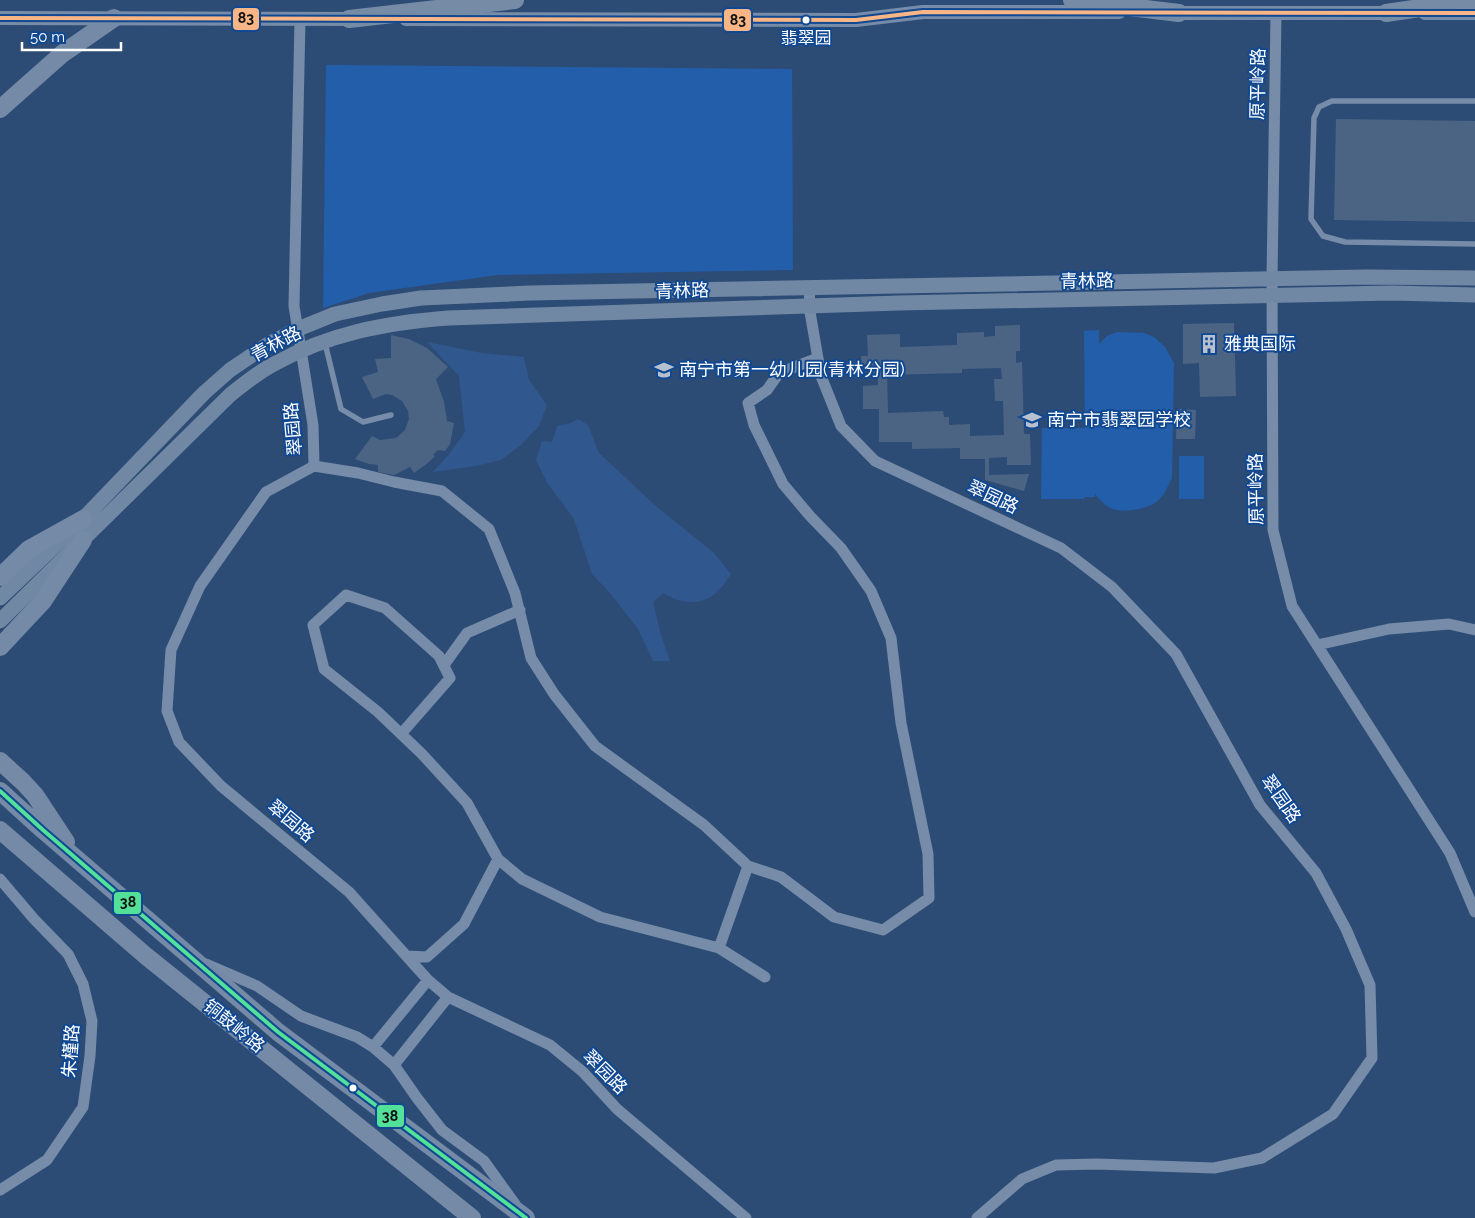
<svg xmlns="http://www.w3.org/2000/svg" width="1475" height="1218" font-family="Raleway,'Noto Sans SC',sans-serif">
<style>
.green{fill:#235eaa}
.water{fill:#30578e}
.building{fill:#4b6484;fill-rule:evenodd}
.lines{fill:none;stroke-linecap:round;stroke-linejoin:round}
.service{stroke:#768ca8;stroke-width:5.5}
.minor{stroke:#768ca8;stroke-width:11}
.tertiary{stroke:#768ca8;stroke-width:14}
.secondary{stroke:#7188a4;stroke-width:15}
.primary{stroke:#748aa6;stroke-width:18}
.trunk{stroke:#768ca6;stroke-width:18}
.bus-1-casing{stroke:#104892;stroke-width:8}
.bus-2-casing{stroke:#104892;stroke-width:8}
.bus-1{stroke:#f8b686;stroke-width:4}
.bus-2{stroke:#53e098;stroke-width:4}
.bus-dot{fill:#fff;stroke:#104892;stroke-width:2}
.labels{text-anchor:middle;stroke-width:4;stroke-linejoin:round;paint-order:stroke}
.bus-label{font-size:17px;fill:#fff;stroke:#104892}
.street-label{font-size:18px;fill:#fff;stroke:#104892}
.poi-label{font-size:18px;fill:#fff;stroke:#104892;text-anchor:start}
.line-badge{stroke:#104892;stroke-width:2}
.pale-badge-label{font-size:14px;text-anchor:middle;font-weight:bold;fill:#111}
</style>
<rect width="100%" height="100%" fill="#2d4c75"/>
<path class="green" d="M326 65 792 69 793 270 497 275 369 293 323 308Z
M1099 330V344L1107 336 1117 332 1144 333 1154 337 1165 347 1174 363 1172 478C1168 486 1163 498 1155 503 1145 509 1124 513 1113 509 1105 506 1100 500 1095 494V497H1085L1084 499H1041L1042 428H1085L1084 331Z
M1179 456H1204V499H1179Z"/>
<path class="water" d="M427 342 482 353 524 357 529 380 547 405 539 426 521 445 501 460 476 466 433 472 450 453 465 432 459 376Z
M578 419 588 425 599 453 657 507 714 553 731 574C719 593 706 606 682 601 676 600 669 596 663 593L653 602 661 635 670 661H653L638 629 610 593 592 574 574 519 548 484 536 460 542 441 552 442 557 426 571 423Z"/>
<path class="building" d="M1336 119 1475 121V222L1334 220Z
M1234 323 1236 396 1200 397 1199 363 1183 364V324Z
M1020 325V351H1016V363L1022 362 1024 434H1030L1031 465H1007V457L989 458V475L1029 474 1024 491 985 480V459H960V448L912 449V442H879V409H863V386L878 385V373H871L870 370H862L861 356H868L867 335 900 334V347L957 345V333L984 332V337L995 336V326ZM1001 368 1002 379H994L995 401H1003L1004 435 970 436V424L949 425V417H944L943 411 888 413 887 375 962 373V369Z
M391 335 409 339 427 348 448 367 436 379 444 402 447 421 454 423 450 444 445 451 438 450 433 455 435 456 429 462 414 473 410 467 394 475 378 472V465L369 464 355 459 372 436 380 440 396 438 405 430 409 419 408 411 402 401 392 395 386 394 373 399 362 377 378 372 375 359 391 358Z
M1177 409 1196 410 1195 439H1176Z"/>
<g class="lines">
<path class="service" d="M1475 101H1332L1319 107 1314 118 1311 219 1323 236 1345 242 1475 244
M325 343 341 409 363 422 391 415"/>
<path class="minor" d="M1276 13 1272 279 1273 530 1292 606 1450 853 1475 912
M300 19 294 306 313 425 314 466 266 492 200 586 171 650 167 711 179 742 221 786 349 892 428 980 448 997 550 1045 583 1072 617 1109 746 1218
M810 288 809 306 821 376 841 426 875 461 1061 548 1112 587 1176 654 1260 805 1316 873 1346 929 1370 985 1372 1058 1333 1114 1262 1158 1214 1168 1097 1164 1056 1165 1022 1179 977 1218
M314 466 358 473 394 482 442 491 489 529 515 593 531 658 554 694 595 746 704 825 748 866 781 877 834 917 883 930 929 898 928 854 901 723 891 638 871 591 841 548 810 516 783 484 754 425 748 403 767 390 779 373 818 358
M1317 645 1389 629 1449 624 1475 630
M444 665 467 633 520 610
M401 734 450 678 439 656 385 608 346 595 313 625 324 669 378 712 422 754 467 803 498 859 522 879 600 917 719 948 748 866
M0 879 34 919 68 954 83 984 92 1021 90 1056 83 1107 47 1160 0 1190
M719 948 765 977
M407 956 427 957 464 924 498 859
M206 964 257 986 301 1016 357 1037 373 1047 394 1065 417 1098 442 1130 484 1161 515 1204
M373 1047 428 980
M394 1065 448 997"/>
<path class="tertiary" d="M1170 13H1396
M1425 13H1475
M0 18 359 19
M406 19 856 20 923 12H1119"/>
<path class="secondary" d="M0 598 83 519 204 393 230 370 267 345 298 329 335 314 382 304 421 298 530 293 1366 277 1475 278
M0 621 230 395C244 384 258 372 274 364 330 333 385 323 448 318L899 303 1392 293 1475 295"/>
<path class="primary" d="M0 109 62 54 114 18
M0 577 29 549 83 519
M0 647 43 601 83 540
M0 761 23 782 35 795 66 842
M0 791 43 830 278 1032 526 1218
M0 830 146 956 472 1218"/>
<path class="trunk" d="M1072 0 1179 13
M1386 13 1473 0
M349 19 515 0"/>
<g class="bus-1-casing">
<path id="bus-1" d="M0 18 856 20 923 12 1475 13"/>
</g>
<g class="bus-2-casing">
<path id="bus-2" d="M0 791 43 830 278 1032 526 1218"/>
</g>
<use href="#bus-1" class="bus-1"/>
<use href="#bus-2" class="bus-2"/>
</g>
<defs>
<g id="building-bare" transform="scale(1.5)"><path d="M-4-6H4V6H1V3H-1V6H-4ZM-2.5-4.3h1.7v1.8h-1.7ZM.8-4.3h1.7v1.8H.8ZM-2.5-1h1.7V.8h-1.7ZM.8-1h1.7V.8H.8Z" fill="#b6c0cf" stroke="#104892" stroke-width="2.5" paint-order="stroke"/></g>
<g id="school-bare" transform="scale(1.5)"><path d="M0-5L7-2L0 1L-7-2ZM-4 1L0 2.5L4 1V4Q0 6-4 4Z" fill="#b6c0cf" stroke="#104892" stroke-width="2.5" paint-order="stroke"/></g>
</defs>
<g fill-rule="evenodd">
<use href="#building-bare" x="1209" y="344"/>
<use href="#school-bare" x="664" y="370"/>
<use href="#school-bare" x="1032" y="420"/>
</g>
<g class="bus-dot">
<circle cx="806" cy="20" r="4.5"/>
<circle cx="353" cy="1088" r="4.5"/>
</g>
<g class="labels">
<g class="bus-label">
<text x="806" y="44">翡翠园</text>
</g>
<g class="street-label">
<text transform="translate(1258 84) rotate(-89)" y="6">原平岭路</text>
<text transform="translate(1087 281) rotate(-1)" y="6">青林路</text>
<text transform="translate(682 291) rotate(-2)" y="6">青林路</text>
<text transform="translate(276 344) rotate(-28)" y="6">青林路</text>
<text transform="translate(293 429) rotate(-95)" y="6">翠园路</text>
<text transform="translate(1256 489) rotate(-91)" y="6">原平岭路</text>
<text transform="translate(993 497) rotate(25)" y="6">翠园路</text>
<text transform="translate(1281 799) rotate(55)" y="6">翠园路</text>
<text transform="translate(291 821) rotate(40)" y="6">翠园路</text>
<text transform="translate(234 1026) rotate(39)" y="6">铜鼓岭路</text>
<text transform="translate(71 1051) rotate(-86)" y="6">朱槿路</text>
<text transform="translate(605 1072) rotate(45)" y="6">翠园路</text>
</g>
<g class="poi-label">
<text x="1224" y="350">雅典国际</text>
<text x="679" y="376">南宁市第一幼儿园(青林分园)</text>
<text x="1047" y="426">南宁市翡翠园学校</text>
</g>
</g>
<g class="line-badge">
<rect x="232" y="7" width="28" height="24" rx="5" fill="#f8b686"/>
<rect x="723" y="8" width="29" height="24" rx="5" fill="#f8b686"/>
<rect x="113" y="891" width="29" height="24" rx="5" fill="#53e098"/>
<rect x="376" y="1104" width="29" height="24" rx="5" fill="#53e098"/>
</g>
<g class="pale-badge-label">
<text x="246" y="23">83</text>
<text x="738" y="25">83</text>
<text x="128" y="907">38</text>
<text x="390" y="1121">38</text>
</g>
<path d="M22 42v8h99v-8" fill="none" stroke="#ffffff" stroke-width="2.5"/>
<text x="30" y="42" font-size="15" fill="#ffffff" stroke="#104892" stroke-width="4" paint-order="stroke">50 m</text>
</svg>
